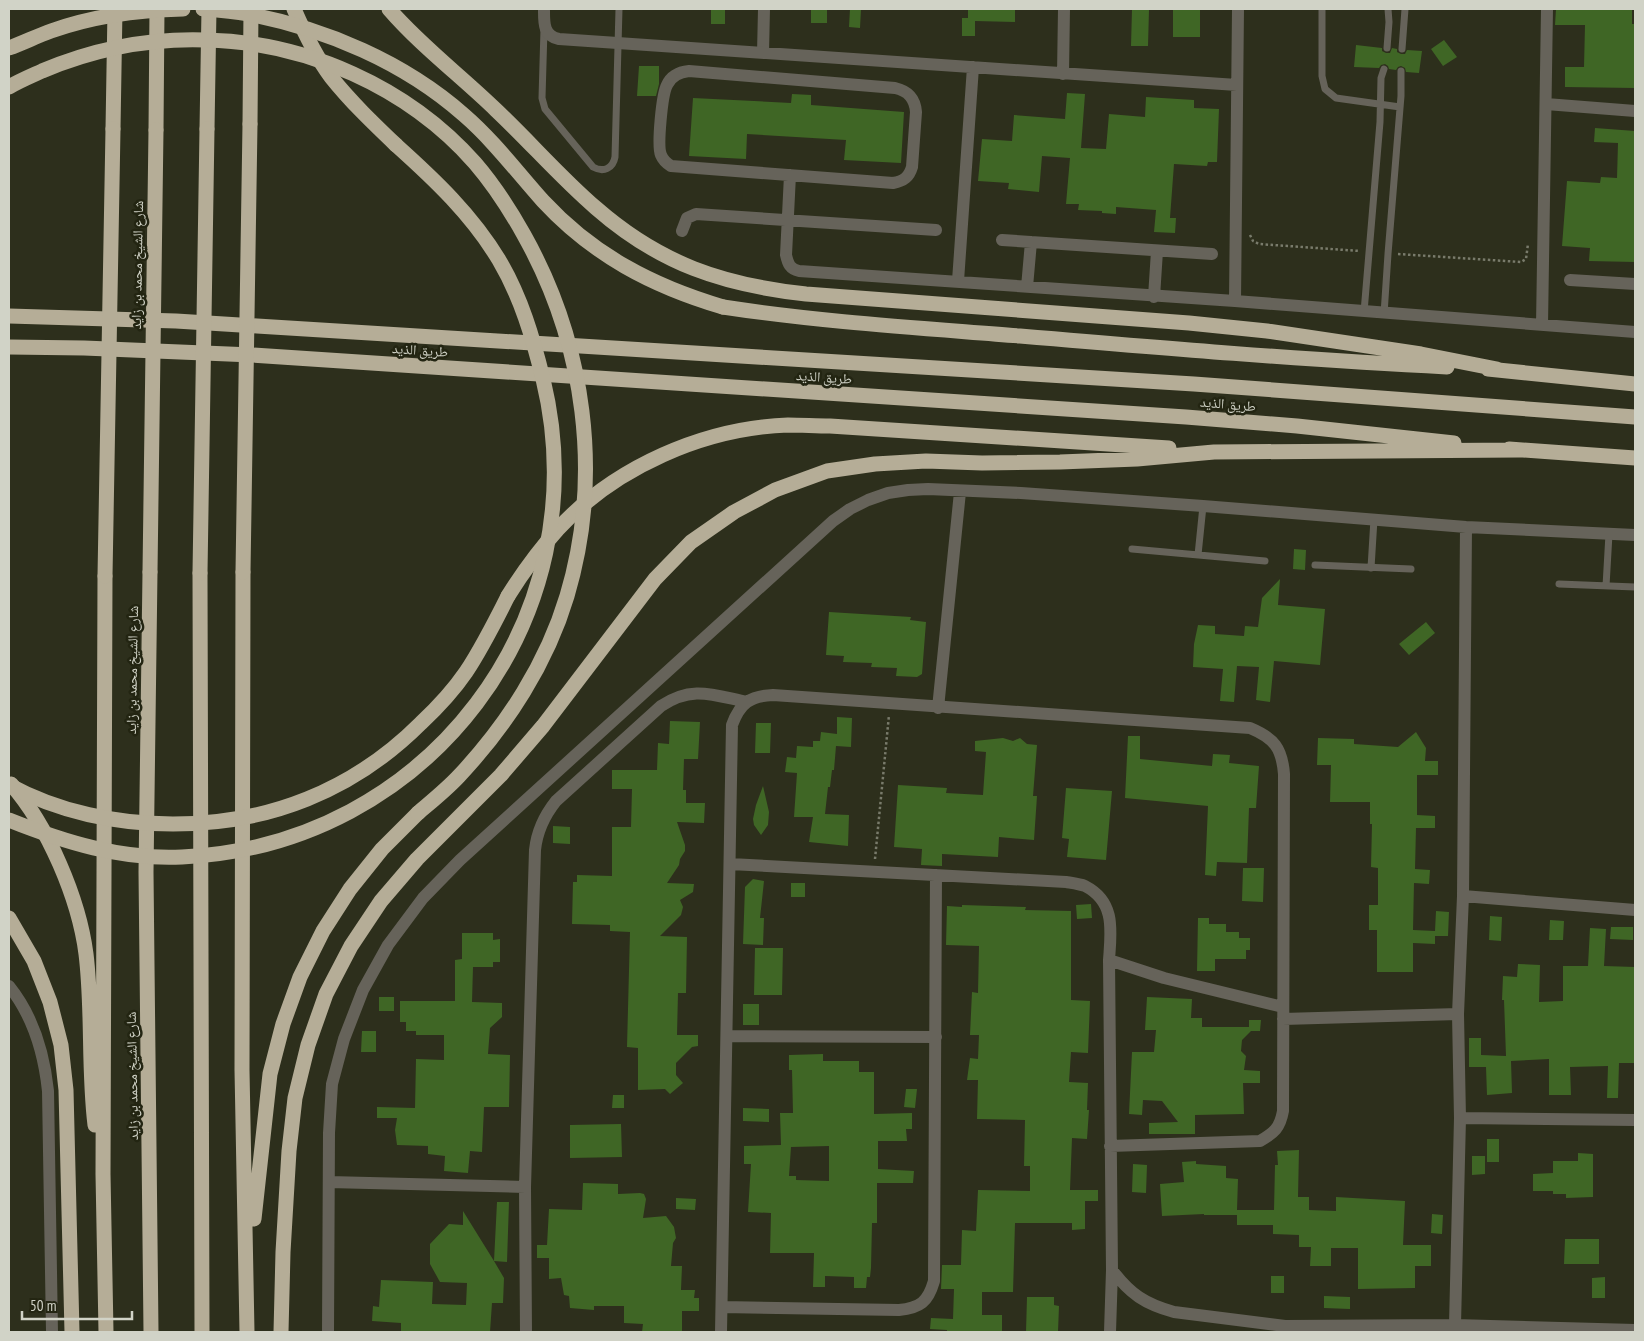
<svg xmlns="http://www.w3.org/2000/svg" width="1644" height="1341" font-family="'PT Sans Narrow','Noto Naskh Arabic',sans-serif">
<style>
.building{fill:#3f6625;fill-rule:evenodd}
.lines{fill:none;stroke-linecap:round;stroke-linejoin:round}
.path{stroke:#797b6b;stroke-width:2.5;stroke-dasharray:2.5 2.5;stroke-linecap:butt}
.service{stroke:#66635a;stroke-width:7}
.minor{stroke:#66635a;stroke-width:12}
.tertiary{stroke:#66635a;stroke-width:12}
.motorway{stroke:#b5ad97;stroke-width:15}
.motorway-bridge{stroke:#b5ad97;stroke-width:15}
.labels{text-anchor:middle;stroke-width:5;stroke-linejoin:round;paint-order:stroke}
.street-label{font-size:14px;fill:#d1d3c7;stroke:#232512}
</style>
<rect width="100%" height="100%" fill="#2d2f1c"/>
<path class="building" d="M811 9H827V23H811Z
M850 9H861L860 28 849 27Z
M968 9H1015V22L975 21V36H962V18H968Z
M1132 9 1149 10 1148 46H1131Z
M1173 9H1200V37H1173Z
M1556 9H1632V24H1635V88L1565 87V67H1584L1585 25H1555Z
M711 10H725V24H711Z
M1444 40 1457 57 1443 66 1431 49Z
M1356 45 1382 48V51L1386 53H1390L1392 48 1397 49V52L1401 54H1405L1407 50 1422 51 1419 73 1406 72 1405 68 1401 66 1398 67 1396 70 1389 69 1388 66 1385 64 1381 65 1379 68 1354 67Z
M639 66H659V84L656 96H637Z
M1067 93 1085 94 1081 148 1106 149 1109 114 1145 117 1146 97 1194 100V108L1219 109 1217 162H1208L1207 166 1174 164 1170 218H1176L1175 233 1154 232 1156 210 1116 207V214L1102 213V211L1078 210 1079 204H1066L1070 158 1042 156 1039 192 1008 189 1009 183 978 181 982 139 1012 141 1014 115 1065 119Z
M792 94 811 95V105L904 112 901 163 844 160 846 140 747 134 746 159 689 156 693 98 791 103Z
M1595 128 1635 131V262L1589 261 1590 248 1562 246 1567 181 1600 183 1601 177 1617 178 1618 143 1594 142Z
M1294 549 1306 550 1305 570 1293 569Z
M1280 579 1278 605 1325 609 1320 665 1274 661 1270 702 1256 700 1259 667 1237 666 1234 702 1220 701 1223 669 1193 667 1194 644 1198 625 1215 626V634L1244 636 1245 626 1258 627 1262 598Z
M829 612 911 617 910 620 926 622 922 674 917 677 896 676 897 668 871 667 872 663 843 662 844 656 826 655Z
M1426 622 1435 633 1409 655 1399 644Z
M837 717 852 718 851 747 836 746 834 770H832L830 787H828L825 814 849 815 848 846 809 842 813 817H794L797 773 785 772 787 757 796 758 797 746 813 747V741H820L821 732 837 734Z
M670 721 700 722 698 759H684L683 790H686V803H705L704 823 677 822 685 845V851L680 859 679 865 667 883 694 884 693 892 680 900 683 907 681 915 660 936 687 937 686 993H678L677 1035H698V1046L692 1047 676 1063V1075L683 1083 670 1094 665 1089 638 1090V1048L627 1047 630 932 610 931V925L572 924 573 882H577V875L612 876V827H631L632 789H612V770H657L658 743 669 744Z
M756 723H771L770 753H755Z
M1416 732 1426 748 1425 761H1438V775H1417V815L1435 816V828H1416L1415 869 1430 870 1429 884 1414 883 1413 930 1435 931 1436 911 1449 912 1448 936H1435V934V944L1413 943V972H1377V930H1369V905H1378V868L1371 867 1372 824H1370V802H1330L1331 765H1317L1318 738 1354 739V744L1398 747Z
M1128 736H1140V759L1212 766 1213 754 1230 755 1229 763 1259 766 1256 808H1249L1247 863 1217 862 1216 876 1205 875 1208 806 1125 798Z
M1003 738 1013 741 1020 738 1027 744 1037 745 1033 796H1037L1034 840 999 837 998 857 942 854V866L921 865 922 849 894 847 898 785 947 788 946 793 983 795 986 752 975 751V741Z
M763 786 769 812 768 825 761 835 754 825 753 819 756 805Z
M1066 788 1112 791 1106 860 1067 857 1069 839 1062 838Z
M553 826 570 827V844L553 843Z
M1243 868H1264L1263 902 1242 901Z
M753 879 764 881 760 918H764L763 945 743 944 745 887Z
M791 883H805V897H791Z
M1091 904 1092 918 1077 919 1076 905Z
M962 905 1026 907 1025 910 1071 911V1000L1090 1001 1088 1053 1071 1052 1069 1082 1088 1083 1087 1110H1089L1087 1139 1072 1138 1070 1190H1098V1201H1085V1229L1072 1230V1223H1015L1013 1292H982V1315H1002V1332H947V1330L930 1329 931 1318 953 1319 954 1289H941L942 1265H961L962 1230 976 1231 978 1190 1030 1191V1166H1024L1025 1120 977 1119 978 1080H967L970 1058 978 1059 979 1035H970L972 992 978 993 979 946 946 945 947 906 962 907Z
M1490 916 1502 917 1501 941 1489 940Z
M1198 918H1209V924H1226V932H1239V938H1250V950H1246V959H1215V971H1197Z
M1550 920 1564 921 1563 940H1549Z
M1611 927H1633V940L1610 939Z
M1590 928 1606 929 1604 966 1635 967V1063H1619L1618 1098H1607L1608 1066 1570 1067 1571 1095H1549V1059L1511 1061 1512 1093 1487 1095 1486 1067H1469V1038H1481V1055L1506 1056 1504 1000H1502L1503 976 1517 977 1518 964 1540 965 1539 1002 1563 1001V966H1588Z
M462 933H493V940L500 939V962H493V967H473L472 1002 502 1003V1017L490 1028 488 1054 510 1055 509 1107H484L482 1152 470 1151 468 1173 444 1171 445 1156 428 1154V1146L397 1145 395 1130 397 1118H377V1107L415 1108 416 1059 444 1060V1035H416V1031H406V1022H400V1001H455V960L462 959Z
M755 948H783L782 995H754Z
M379 997H394V1011H379Z
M1147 997 1192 999 1191 1018H1202V1027H1249V1020H1261L1260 1031H1251L1242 1040 1241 1051 1246 1056 1244 1070 1260 1071V1083H1243L1244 1114 1195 1115V1134H1149V1123L1178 1122 1162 1101 1143 1100 1142 1115 1129 1114 1132 1052H1154L1156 1030H1145Z
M743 1004H759V1025H743Z
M362 1031H376V1052H361Z
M823 1054V1061H859V1072H874V1114L912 1113V1129H906L907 1141H878V1169L914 1171 913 1183H877V1223H872L871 1268 870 1277H867L866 1288H854V1277L825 1276V1287H813L814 1253H770L771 1213 748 1212 751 1164H744V1146L781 1145 780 1113H793L792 1070H789V1055ZM829 1146V1181L796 1180V1176H789L791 1147Z
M906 1089H917L915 1108 904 1107Z
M613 1095H624V1108H612Z
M743 1108 769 1109V1122L743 1121Z
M621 1124 622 1157 570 1158V1125Z
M1487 1139H1499V1162H1487Z
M1299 1150 1298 1197H1309V1210L1336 1211V1197L1405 1201 1403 1245H1431V1266H1415V1288L1358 1289V1248H1331V1266H1310L1311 1247H1299V1235L1273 1234V1225H1237V1215H1204V1214L1162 1216 1160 1184 1184 1182 1182 1162 1196 1161V1164L1226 1166V1178L1238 1179 1237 1210H1274L1275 1165H1278L1277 1151Z
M1578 1153 1593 1154V1197L1566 1198V1194H1553V1191H1533V1174L1553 1173V1161H1578Z
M1472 1156H1485V1174L1472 1175Z
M1133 1164 1147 1165 1146 1193 1132 1192Z
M583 1183 618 1184V1194L640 1193 644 1194 646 1199 643 1218 666 1216 674 1227 676 1238 673 1243 671 1266H682L681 1290H695L694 1298H699V1311H682V1332H642L643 1324 624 1323V1306H594V1310L570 1308 569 1296 564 1295 561 1278 549 1279V1258H537V1245H547L549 1209 582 1210Z
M676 1198 696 1199 695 1210 676 1209Z
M497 1202H509L507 1262 494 1261 504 1278 503 1303H492L490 1332H401V1323L372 1321 373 1306 379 1307 381 1280 433 1282 432 1304 466 1305 467 1283 440 1282 430 1264V1244L449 1224 463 1225V1211L494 1261Z
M1432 1214 1443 1215 1442 1234 1431 1233Z
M1565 1239H1599V1264H1564Z
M1271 1276H1284V1293H1271Z
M1605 1277V1298H1592V1278Z
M1324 1296 1350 1297V1309L1324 1308Z
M1027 1297H1054V1305L1059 1306 1058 1332H1026Z"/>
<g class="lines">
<path class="path" d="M1250 235 1253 241 1259 244 1360 251
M1398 254 1521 262 1526 259 1528 244
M875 859 889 715"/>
<path class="service" d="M1322 9V76L1325 89 1336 98 1400 107
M544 29 542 98 545 109 593 167C604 173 613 168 615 157L619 9
M1387 48 1389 22 1388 9
M1402 49 1405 9
M1364 312 1380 122 1381 78 1384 69
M1384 314 1388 254 1401 96V71
M1132 549 1265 561
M1198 555 1203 506
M1315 565 1411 569
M1371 568 1374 519
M1559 584 1635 587
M1606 586 1609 534"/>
<path class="minor" d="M544 9C544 22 543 36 559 39L1237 85
M763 53 764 9
M689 71 895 88C908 91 915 98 916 112L912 167C909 177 904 181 893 183L671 166C666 163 663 160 661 155 657 146 662 94 667 85 671 76 679 72 689 71Z
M1063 74 1064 9
M1546 104 1635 111
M790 175 786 255C788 264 790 269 799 271L1235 301 1635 332
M682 231 687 218 696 214 936 230
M1002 240 1212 254
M1570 280 1635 284
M958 281 973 67
M1027 287 1031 242
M1154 297 1157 251
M1235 301 1238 9
M1542 325 1547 9
M938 708 960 492
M730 864 1066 882C1072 883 1080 884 1085 886 1116 902 1111 931 1109 960L1112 1270 1110 1332
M1463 896 1635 910
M1109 960 1164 978 1283 1007
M1283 1019 1458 1014
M727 1036 936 1037
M1460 1118 1635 1120
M329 1182 525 1187
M1112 1270C1130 1294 1145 1304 1174 1312L1285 1326 1455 1325 1635 1330
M722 1307 899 1310C920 1308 928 1302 934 1281L936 875
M1455 1325 1460 1118 1458 1014 1463 896 1466 527
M328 1332 329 1133 332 1084 344 1039 363 990 388 945 423 898 460 860 833 521 850 509 868 500 888 493 908 490 928 489 1021 493 1203 506 1466 527 1635 535
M526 1332 525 1187 535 850C537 831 544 816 556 801L661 706C692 685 713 695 747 702
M721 1332 732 725C740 703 750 696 773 695L1250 728C1274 738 1282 748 1284 774L1283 1111C1280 1128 1274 1133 1260 1141L1110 1146"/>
<path class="tertiary" d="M9 986C34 1017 44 1053 48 1091L52 1332"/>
<path class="motorway" d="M294 9C304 32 316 57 331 77 351 102 373 123 396 145
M389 9C421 46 461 76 496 110 530 142 561 178 596 208 660 264 723 285 806 294L1189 323 1267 331 1421 354 1497 369
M250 124 251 9
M113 129 115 9
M207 129 209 9
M156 130 157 9
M723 307C821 322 921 328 1020 336 1162 348 1305 360 1447 367
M9 316 176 321 257 326 1194 384 1635 417
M9 347 84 348 252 355 1186 417 1297 426 1454 443
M1488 369 1635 384
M1509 449 1635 458
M150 572 146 872 151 1332
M243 572 242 1070 247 1332
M200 573 202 1332
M105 576 103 1174 106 1332
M508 596C523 572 539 550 558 529 615 467 704 428 788 425 802 425 816 426 830 426L1169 448
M11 784C48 826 79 899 86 954 93 1011 88 1068 95 1125
M9 918 34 961 50 1002 61 1045 66 1090 72 1332
M254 1219 270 1074 283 1024 300 977 323 931 350 889 382 849 418 813
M281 1332 283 1252 289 1151 295 1098 308 1045 326 994 351 946 381 901 417 859 501 775 543 726 655 579 691 542 734 512 775 490 827 471 875 464 926 461 982 463 1060 462 1137 459 1214 452 1519 450"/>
<path class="motorway-bridge" d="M203 9C218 10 233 11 248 14 326 29 404 62 464 115 494 141 517 172 543 201 593 255 652 286 723 307
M9 48C23 43 37 36 51 31 93 16 138 10 183 9
M9 87C19 81 31 76 42 71 94 49 149 38 206 40 306 42 408 87 475 163 494 185 510 210 524 235 585 344 603 475 567 596 547 663 507 725 459 776 447 789 432 801 418 813
M150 572 156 130
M243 572 250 124
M200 573 207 129
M105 576 113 129
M9 785C58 812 117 824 173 824 268 824 353 791 421 723 437 708 453 691 466 672 482 648 495 622 508 596
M9 820C64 842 122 860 182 857 428 846 601 618 543 379 533 338 521 297 499 260 472 215 435 180 396 145"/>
</g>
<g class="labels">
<g class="street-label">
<text transform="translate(137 265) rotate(-89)" y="5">شارع الشيخ محمد بن زايد</text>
<text transform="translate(420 350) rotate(4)" y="5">طريق الذيد</text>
<text transform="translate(824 377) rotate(4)" y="5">طريق الذيد</text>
<text transform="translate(1228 404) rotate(5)" y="5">طريق الذيد</text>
<text transform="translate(132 670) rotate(-89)" y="5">شارع الشيخ محمد بن زايد</text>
<text transform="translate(132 1076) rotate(-91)" y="5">شارع الشيخ محمد بن زايد</text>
</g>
</g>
<rect width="1644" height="1341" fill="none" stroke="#d1d3c7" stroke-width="20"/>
<path d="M22 1311v8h110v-8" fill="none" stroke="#d1d3c7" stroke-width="2.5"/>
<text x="30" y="1311" font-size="15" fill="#d1d3c7" stroke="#232512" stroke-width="4" paint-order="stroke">50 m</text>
</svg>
